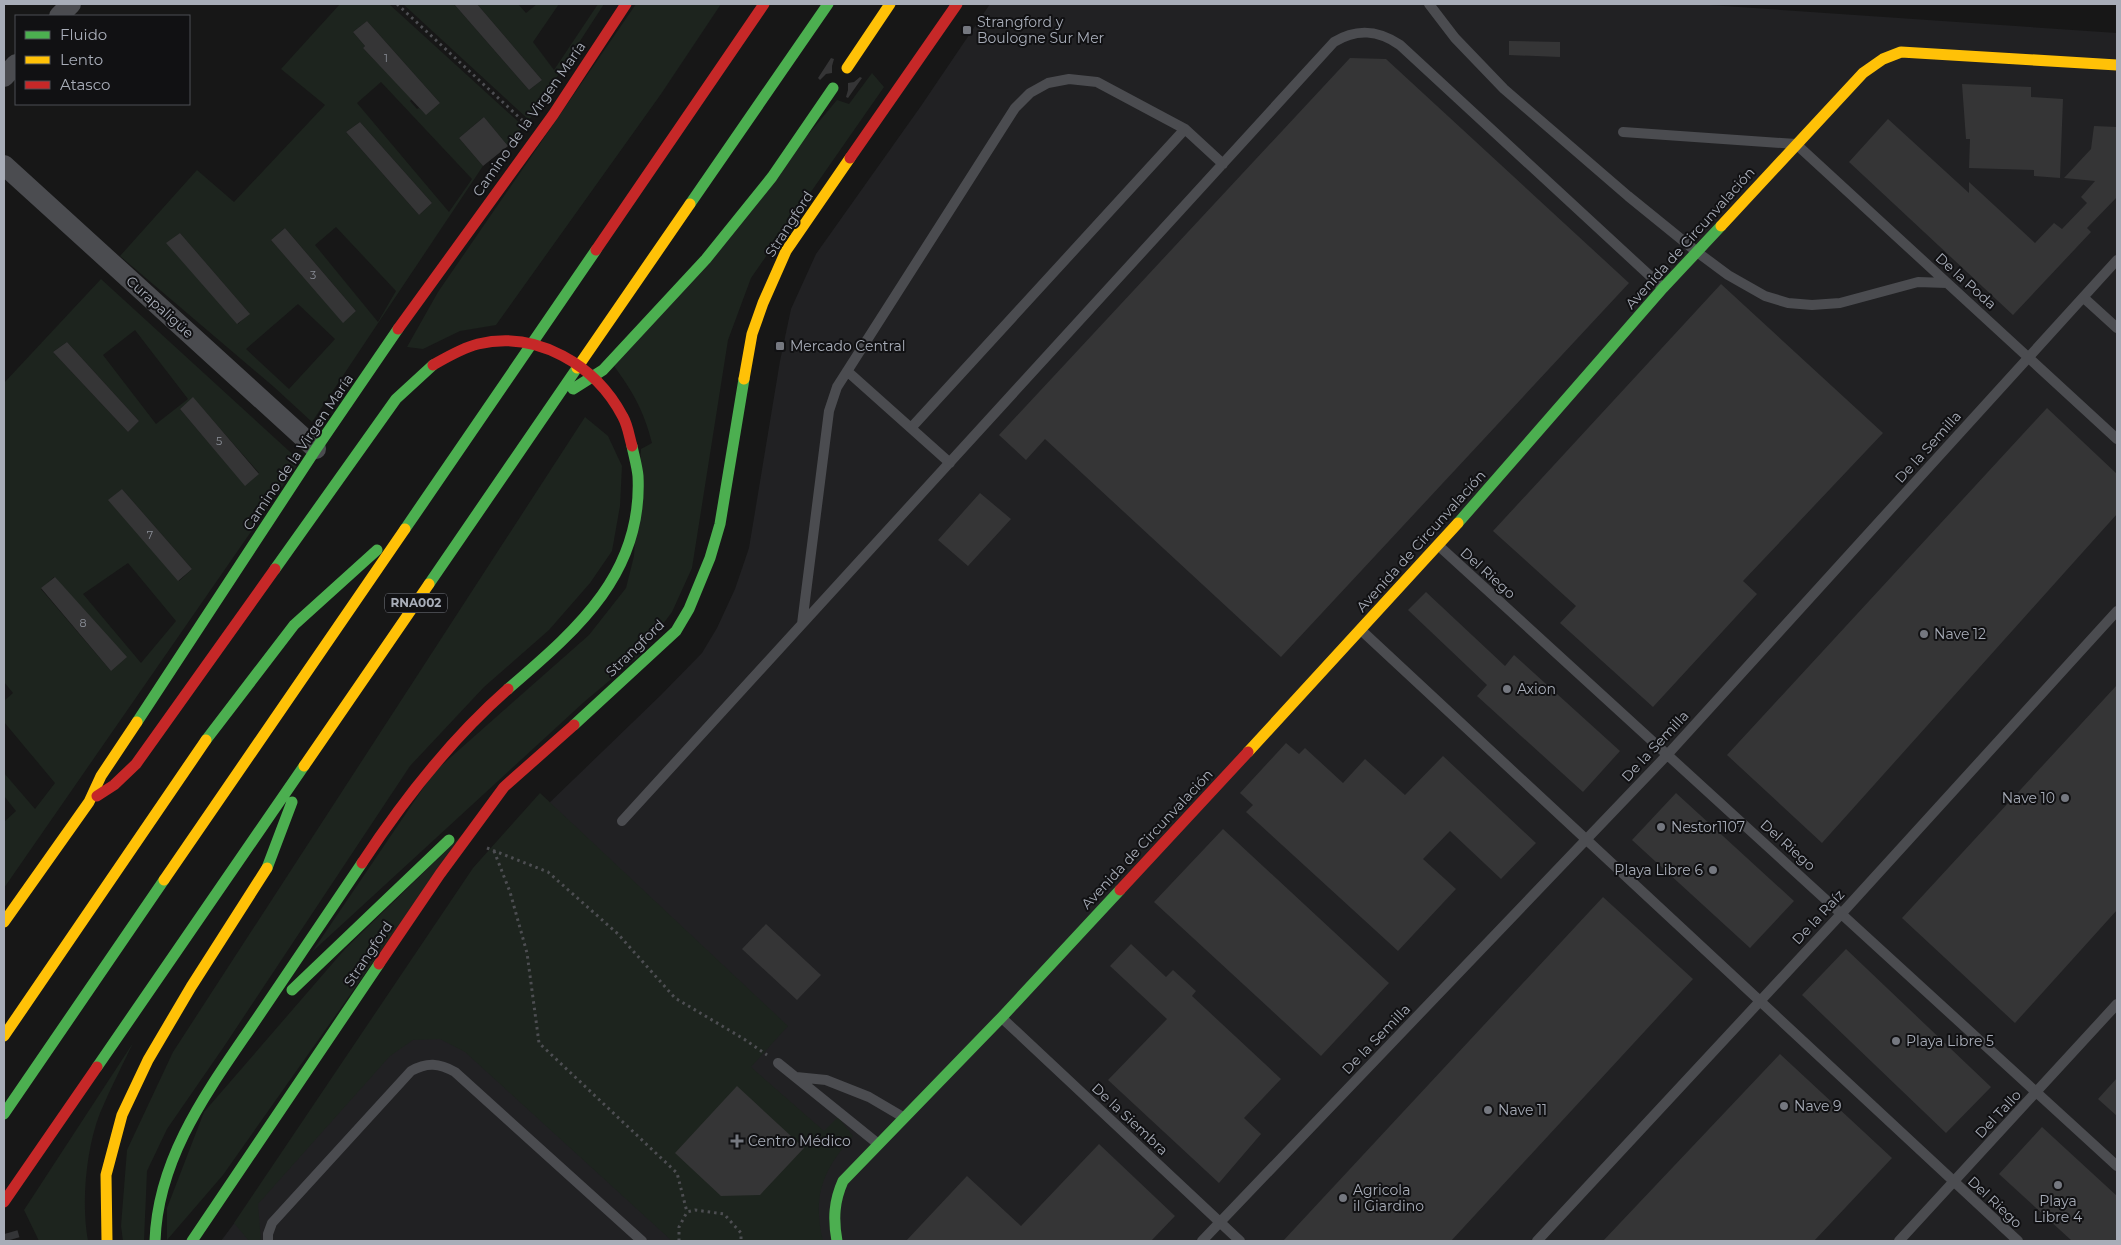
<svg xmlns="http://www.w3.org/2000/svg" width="2121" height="1245" font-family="Montserrat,sans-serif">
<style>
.built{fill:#212123}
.green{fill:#1d241e;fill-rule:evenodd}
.building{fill:#353536}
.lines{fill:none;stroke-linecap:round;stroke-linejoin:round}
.highway-tunnel{stroke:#343537;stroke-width:28;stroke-dasharray:28 14;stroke-linecap:butt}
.path{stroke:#4d4e52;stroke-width:3;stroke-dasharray:2.5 4;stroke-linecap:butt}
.lane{stroke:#4b4c50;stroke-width:10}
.street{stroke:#4b4c50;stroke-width:20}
.fast{stroke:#4caf50;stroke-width:11}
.slow{stroke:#ffc107;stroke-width:11}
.jam{stroke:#c62828;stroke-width:11}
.jam-bridge{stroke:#c62828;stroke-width:11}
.poi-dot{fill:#757880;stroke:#111113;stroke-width:2}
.labels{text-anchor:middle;stroke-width:4;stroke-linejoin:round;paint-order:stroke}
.number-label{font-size:11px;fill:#8b8f98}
.shield{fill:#111113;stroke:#7b7e86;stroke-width:1}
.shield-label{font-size:12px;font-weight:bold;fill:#a8adb8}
.poi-label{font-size:14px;fill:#a8adb8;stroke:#111113;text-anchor:start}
.street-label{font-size:14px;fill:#a8adb8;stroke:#111113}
</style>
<rect width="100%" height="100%" fill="#171717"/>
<path class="built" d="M990 4H1695L2117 33V1241H221L544 808 661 695 702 653 717 628 735 589 749 548 780 361 791 309 816 254 921 106Z"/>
<path class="green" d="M340 4H389L523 126 508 146 484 117 459 138 483 166 312 422 274 387 120 256 197 170 234 202 325 105 281 69ZM367 21 440 103 426 114 419 108 417 109 410 101 412 99 363 48 365 46 353 32ZM381 82 472 179 449 212 357 103ZM360 122 432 203 419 215 346 132ZM336 227 396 291 378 322 315 245ZM285 228 356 311 343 322 271 240ZM180 233 249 313 238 324 167 243ZM298 304 335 339 289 389 246 349Z
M403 4H454L529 90 542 80 477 4H518L526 13 537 4H559L533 42 554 70 598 4H604L529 120Z
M636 4H721L661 94 496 325 460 331 423 349 407 347 438 292Z
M872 73 884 87 751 278 728 340 692 568 672 612 640 655 584 702 312 952 434 772 589 635 626 588 634 556 641 449 652 443C644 411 633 392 614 366L837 100 849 104Z
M101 279 300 461 4 888V822L16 811 4 796V773L35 809 55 783 4 722V701L13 693 4 682V383ZM135 330 188 399 156 424 103 355ZM67 342 139 421 128 432 53 352ZM193 398 259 473 245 485 180 409ZM122 489 192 569 179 581 109 500ZM128 563 176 621 141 663 83 594ZM54 577H55L111 671 41 589Z
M585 417 608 436 622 466 620 506 612 551 590 583 549 630 484 687 410 766 225 1045 167 1129 147 1171 144 1241H123L121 1226 127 1150 173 1052Z
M540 793 788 1026 751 1067 824 1131 838 1117 853 1136C823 1170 812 1195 823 1241H672L465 1052 440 1039 413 1040 390 1056 258 1204 261 1241H249L234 1223 473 868Z
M465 832 223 1175 167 1240V1208L204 1112 345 949Z
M133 1043C122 1066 110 1089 100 1113 86 1149 81 1203 88 1241H39L24 1210Z"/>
<path class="building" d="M454 4H477L542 80 529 90Z
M367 21 440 103 426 115 363 48 365 46 353 32Z
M1509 41 1560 42V57L1509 55Z
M831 58 834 59 832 66V73L826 74 820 80 818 78Z
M1350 58 1386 59 1629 283 1281 657 1045 439 1026 460 999 435Z
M860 77 862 78 848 98 846 97 848 90V83L854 82Z
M1962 84 2031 87V97L2063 99 2060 178 2034 176V170L1969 168 1970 139H1966Z
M484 117 508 146 483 166 459 138Z
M1888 119 1969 193V182L2035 243 2054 223 2062 229 2087 203 2081 197 2095 181 2064 178 2091 149 2094 126 2117 127V197L2087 228 2091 232 2013 315 1849 162Z
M360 122 432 203 419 215 346 132Z
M285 228 356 311 343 323 271 240Z
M180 233 250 314 237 324 166 243Z
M1721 284 1883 433 1743 581 1757 594 1653 707 1560 623 1576 606 1493 531Z
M67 342 139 421 128 432 53 352Z
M193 397 259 474 245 486 180 409Z
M2047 408 2117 474V514L1822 843 1727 755Z
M122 489 192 569 178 581 108 500Z
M980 493 1011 519 968 566 938 540Z
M55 577 127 657 111 671 41 588Z
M1426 592 1505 666 1514 655 1620 751 1583 792 1477 696 1487 685 1408 610Z
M2117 685V910L2015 1023 1902 918Z
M1286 743 1299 754 1305 748 1343 783 1365 759 1405 795 1443 756 1536 843 1501 879 1450 831 1423 859 1456 889 1398 951 1246 812 1253 805 1240 793Z
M1676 793 1794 901 1750 948 1632 840Z
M1223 829 1389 983 1321 1056 1154 902Z
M1603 897 1693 979 1451 1241H1283Z
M766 924 821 975 797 1000 742 949Z
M1131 944 1166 977 1173 970 1196 991 1192 996 1281 1079 1244 1118 1261 1134 1219 1183 1108 1080 1167 1019 1110 966Z
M1846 949 1991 1087 1946 1133 1802 995Z
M1780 1054 1892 1158 1814 1241H1603Z
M2117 1078V1116L2098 1099Z
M737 1086 804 1148 760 1195 721 1196 675 1153Z
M2042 1127 2117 1196V1241H2072L1999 1174Z
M1099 1144 1175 1216 1151 1241H906L967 1176 1021 1226Z"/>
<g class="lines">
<path class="highway-tunnel" d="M4 1234 6 1241"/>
<path class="path" d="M397 4 522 120
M487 848 548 872 618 934 675 998 744 1039 767 1055
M494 851 510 892 527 953 539 1043 677 1173 687 1212
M679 1241V1227L687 1212 695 1210 724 1214 741 1233V1241"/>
<path class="lane" d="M1429 4 1455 38 1504 89 1628 196 1697 252 1728 275 1765 296 1788 303 1812 305 1840 303 1918 282 1947 283
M1623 132 1796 144 2117 439
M2084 298 2117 328
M847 371 950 463
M911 428 1185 129
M1439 546 2117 1166
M802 624 829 411 837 387 1015 108 1030 93 1048 83 1069 79 1097 82 1185 129 1223 164
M1362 631 2018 1241
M622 821 1334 42C1357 28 1378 30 1400 45L1662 287
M1002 1018 1240 1241
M778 1063 877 1143
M796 1077 826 1080 869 1097 903 1117
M268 1241V1234L272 1223 411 1071C427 1062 439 1063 455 1072L642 1241
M1202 1241 1668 754 2117 260
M1537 1241 1842 913 2117 611
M1899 1241 2117 1004"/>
<path class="street" d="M59 16 71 4
M4 77 16 64
M4 165 316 449"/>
<path class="fast" d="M690 204 828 4
M573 389 603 370 706 259 772 177 833 88
M1458 523 1663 288 1721 226
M405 529 596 250
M275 569 396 399 433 365
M429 584 577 368
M508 689C575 631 643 575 638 476 637 466 634 456 632 446
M137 722 316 449 398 329
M574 725 676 631 689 609 710 558 720 524 744 379
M206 740 294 625 377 550
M267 868 292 802
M292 990 449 840
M97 1067 304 766
M4 1114 164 880
M155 1241C158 1153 213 1084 260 1014 294 964 328 913 362 863
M192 1241 379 964
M837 1241C833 1219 834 1201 843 1181L1002 1017 1120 890"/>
<path class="slow" d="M847 68 890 4
M1721 226 1863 73 1883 59 1901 52 2117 65
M577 368 690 204
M744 379 752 334 763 303 786 251 850 158
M1248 752 1458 523
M304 766 429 584
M164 880 405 529
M4 922 89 802 101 776 137 722
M4 1036 206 740
M107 1241 106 1175 122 1115 148 1060 191 987 267 868"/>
<path class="jam" d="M850 158 957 4
M596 250 764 4
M398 329 553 115 626 4
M97 796 114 785 136 764 275 569
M362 863C404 799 450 740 508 689
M1120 890 1248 752
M379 964 440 874 504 787 574 725
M4 1202 97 1067"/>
<path class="jam-bridge" d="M433 365C447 357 462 348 478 344 537 330 596 365 623 417 628 426 629 436 632 446"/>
</g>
<g class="poi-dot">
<rect x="962" y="25" width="10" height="10" rx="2.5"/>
<rect x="775" y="341" width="10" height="10" rx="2.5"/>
<circle cx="1924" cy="634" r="5"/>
<circle cx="1507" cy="689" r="5"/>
<circle cx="2065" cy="798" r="5"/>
<circle cx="1661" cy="827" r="5"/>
<circle cx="1713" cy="870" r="5"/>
<circle cx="1896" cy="1041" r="5"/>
<circle cx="1784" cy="1106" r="5"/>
<circle cx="1488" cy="1110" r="5"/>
<path d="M734.5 1133.5h5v5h5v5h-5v5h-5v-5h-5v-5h5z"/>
<circle cx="2058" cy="1185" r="5"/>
<circle cx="1343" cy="1198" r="5"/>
</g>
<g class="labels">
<g class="number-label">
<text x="386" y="62">1</text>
<text x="313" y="279">3</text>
<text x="219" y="445">5</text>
<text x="150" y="539">7</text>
<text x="83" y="627">8</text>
</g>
<rect class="shield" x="385" y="593.5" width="62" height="19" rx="4"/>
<g class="shield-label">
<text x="416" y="607">RNA002</text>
</g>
<g class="poi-label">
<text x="977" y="27">Strangford y<tspan x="977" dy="16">Boulogne Sur Mer</tspan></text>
<text x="790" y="351">Mercado Central</text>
<text x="1934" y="639">Nave 12</text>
<text x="1517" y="694">Axion</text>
<text x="2055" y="803" text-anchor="end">Nave 10</text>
<text x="1671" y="832">Nestor1107</text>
<text x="1703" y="875" text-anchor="end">Playa Libre 6</text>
<text x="1906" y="1046">Playa Libre 5</text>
<text x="1794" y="1111">Nave 9</text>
<text x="1498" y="1115">Nave 11</text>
<text x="748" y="1146">Centro Médico</text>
<text x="1353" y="1195">Agricola<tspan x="1353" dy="16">il Giardino</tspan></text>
<text x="2058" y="1206" text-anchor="middle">Playa<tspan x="2058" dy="16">Libre 4</tspan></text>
</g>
<g class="street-label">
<text transform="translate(529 119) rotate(-55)" y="5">Camino de la Virgen María</text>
<text transform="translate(789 224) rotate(-57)" y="5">Strangford</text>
<text transform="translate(1690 238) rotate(-48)" y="5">Avenida de Circunvalación</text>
<text transform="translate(1966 281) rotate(42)" y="5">De la Poda</text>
<text transform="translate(160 307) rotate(42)" y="5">Curapaligüe</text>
<text transform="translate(1928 447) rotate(-48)" y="5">De la Semilla</text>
<text transform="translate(298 452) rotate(-56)" y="5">Camino de la Virgen María</text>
<text transform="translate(1421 541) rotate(-48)" y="5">Avenida de Circunvalación</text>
<text transform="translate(1488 573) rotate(42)" y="5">Del Riego</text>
<text transform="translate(635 648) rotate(-44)" y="5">Strangford</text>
<text transform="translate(1655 746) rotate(-47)" y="5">De la Semilla</text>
<text transform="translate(1147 839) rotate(-47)" y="5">Avenida de Circunvalación</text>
<text transform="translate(1788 845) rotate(42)" y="5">Del Riego</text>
<text transform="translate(1818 917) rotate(-47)" y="5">De la Raíz</text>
<text transform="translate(368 954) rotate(-56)" y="5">Strangford</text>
<text transform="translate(1376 1039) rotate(-46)" y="5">De la Semilla</text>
<text transform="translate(1998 1114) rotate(-47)" y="5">Del Tallo</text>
<text transform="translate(1130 1119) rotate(43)" y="5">De la Siembra</text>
<text transform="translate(1995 1202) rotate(43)" y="5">Del Riego</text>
</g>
</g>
<rect width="2121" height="1245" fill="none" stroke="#a8adb8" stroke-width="10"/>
<rect x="15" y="15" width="175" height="90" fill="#111113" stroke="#4d4f55"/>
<rect x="25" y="31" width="25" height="8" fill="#4caf50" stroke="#4d4f55"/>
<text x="60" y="40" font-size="15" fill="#a8adb8">Fluido</text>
<rect x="25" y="56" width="25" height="8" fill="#ffc107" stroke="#4d4f55"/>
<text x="60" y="65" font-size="15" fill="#a8adb8">Lento</text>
<rect x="25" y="81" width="25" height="8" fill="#c62828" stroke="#4d4f55"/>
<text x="60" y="90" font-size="15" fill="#a8adb8">Atasco</text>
</svg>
